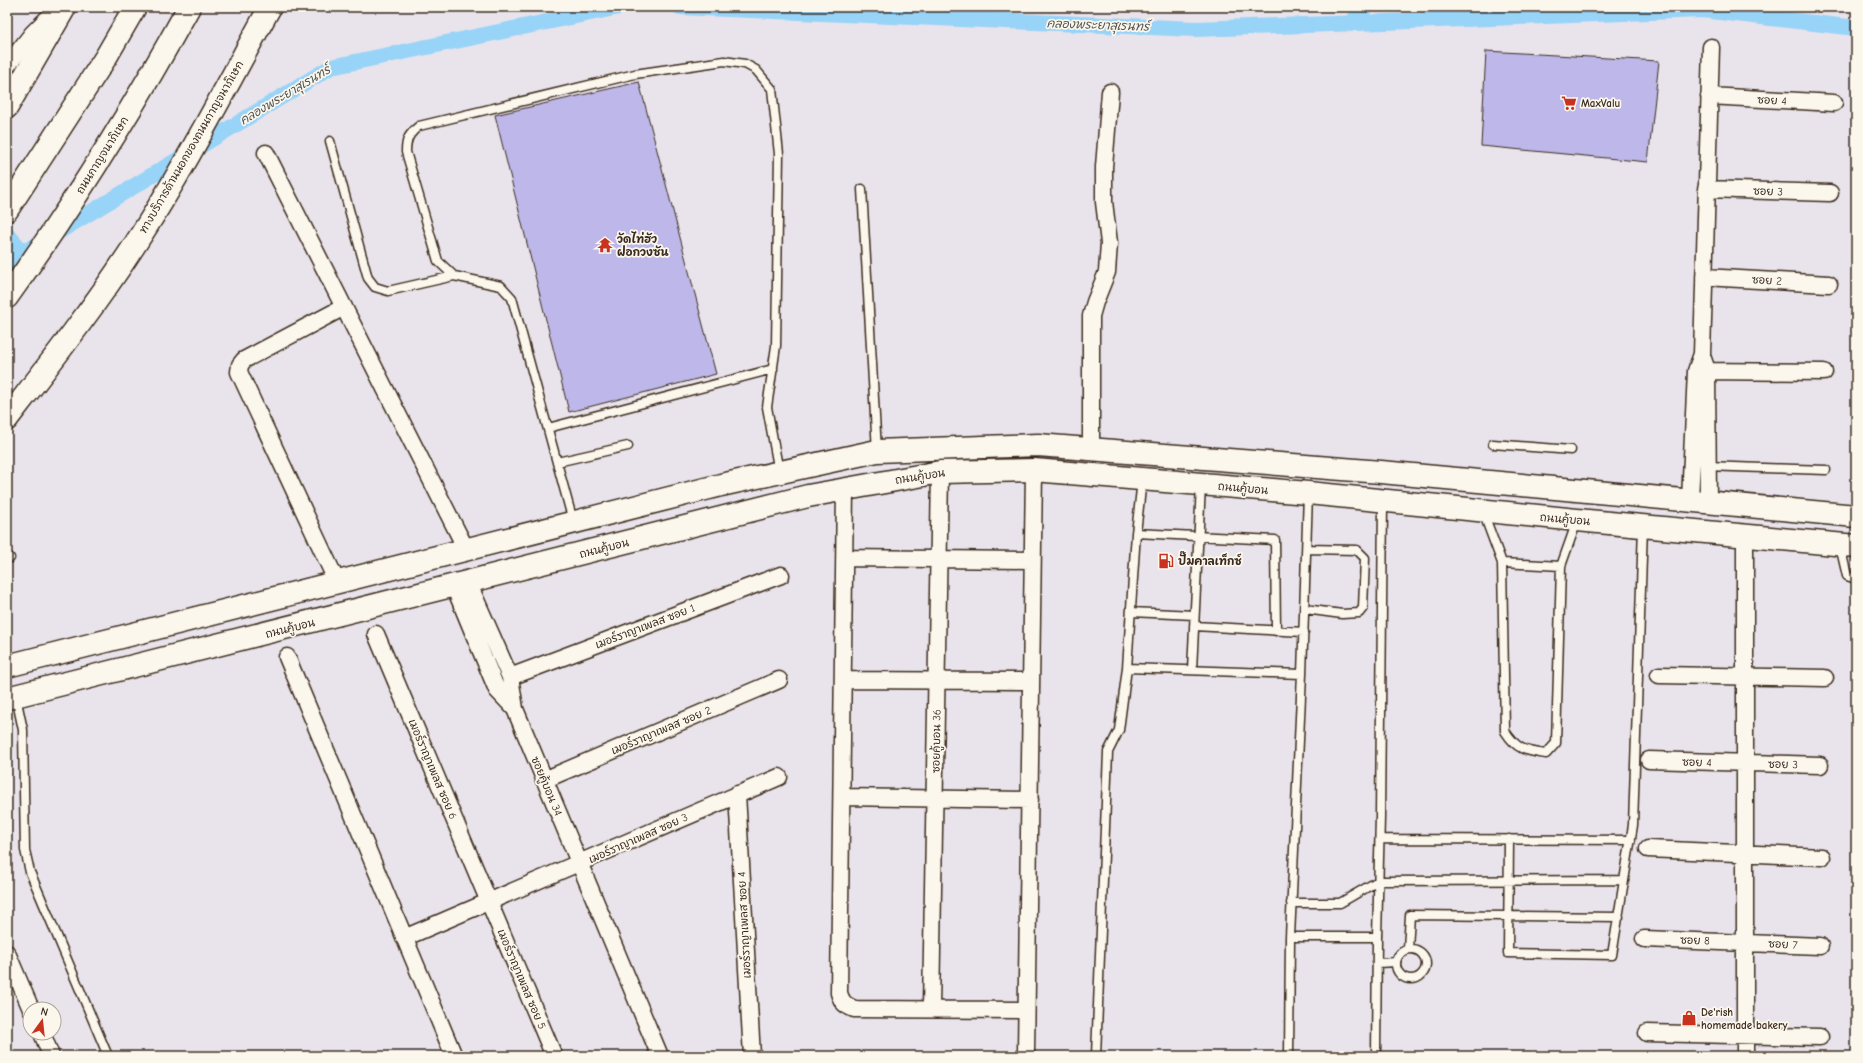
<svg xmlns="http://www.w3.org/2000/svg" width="1863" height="1063" font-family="'Comic Neue','Playpen Sans Thai',sans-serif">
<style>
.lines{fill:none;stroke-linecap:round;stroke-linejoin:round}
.canal{stroke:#98d3f8;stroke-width:16}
.building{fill:#beb8ea;stroke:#3b2a1e}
.lane-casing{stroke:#3b2a1e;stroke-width:11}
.street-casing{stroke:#3b2a1e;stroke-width:19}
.secondary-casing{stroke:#3b2a1e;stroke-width:25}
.highway-casing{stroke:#3b2a1e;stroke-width:25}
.lane{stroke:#fbf7ec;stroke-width:8}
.street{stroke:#fbf7ec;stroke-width:16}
.secondary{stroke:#fbf7ec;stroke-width:22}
.highway{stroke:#fbf7ec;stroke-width:22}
.labels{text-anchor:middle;stroke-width:3.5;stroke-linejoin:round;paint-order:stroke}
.street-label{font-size:11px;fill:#3b2a1e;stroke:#fbf7ec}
.poi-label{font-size:11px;font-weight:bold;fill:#3b2a1e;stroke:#fbf7ec;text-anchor:start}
.water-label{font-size:12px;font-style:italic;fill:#525454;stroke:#fbf7ec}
</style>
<rect width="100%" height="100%" fill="#e9e4eb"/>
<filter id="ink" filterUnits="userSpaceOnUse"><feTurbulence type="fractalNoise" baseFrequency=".025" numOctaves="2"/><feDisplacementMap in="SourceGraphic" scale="8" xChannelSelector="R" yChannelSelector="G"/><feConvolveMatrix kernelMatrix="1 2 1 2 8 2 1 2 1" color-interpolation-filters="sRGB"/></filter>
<g filter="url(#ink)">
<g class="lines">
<path class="canal" d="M680 7 1196 29 1702 10 1856 28
M1350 24 1366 7
M7 234 24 253
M7 263 331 67 619 7"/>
</g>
<path class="building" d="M1486 51 1659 61 1648 162 1481 146Z
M639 82 716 374 569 412 495 115Z"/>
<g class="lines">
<g class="lane-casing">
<path id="lane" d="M330 141 368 278 375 287 388 291 454 276
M862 189 877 451
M548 428 773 369
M1493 444 1571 450
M557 462 628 446
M1705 466 1826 470
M1483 512 1502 563 1561 566
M573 521 512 298 501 286 454 276 438 261 406 152C406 139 409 134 419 126L635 74 724 61 745 64 756 70 772 89 779 154 776 346 767 407 779 472
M1136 533 1275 540 1276 631
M1840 546 1847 576 1856 579
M7 555 10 558
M1502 563 1505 731C1517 750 1525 751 1546 754L1556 743 1561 566 1577 521
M1305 609 1342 614 1359 613 1363 608 1365 558 1357 550 1307 549
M1131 612 1194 615
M1194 626 1304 632
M1127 668 1302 674 1308 494
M1192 670 1201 485
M16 697 23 730 25 850 30 872 108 1056
M1380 839 1631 840
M1509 839 1508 953 1612 955 1633 825 1643 527
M1291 903H1340L1378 881 1624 880
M1290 937H1377L1380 817 1383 502
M1396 964a15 15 0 1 1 30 0a15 15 0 1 1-30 0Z
M1408 949 1410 915 1619 917
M1378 963 1396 962
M1096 1056 1108 752 1119 730 1127 668 1136 533 1142 480
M1289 1056 1290 937 1302 674
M1376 1056 1377 937"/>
</g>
<g class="street-casing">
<path id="street" d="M7 66 32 34 57 9
M1709 96 1834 103
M266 153 466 549
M1706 189 1830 193
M1704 277 1829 284
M1702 356 1707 370 1708 502
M1697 371 1824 372
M1091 449V316L1095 302 1107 272 1109 243 1104 202V167L1110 92
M845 489 839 993C842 1003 845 1005 854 1009L1026 1010
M1690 500 1696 371 1702 354 1711 47
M845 558 1032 560
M337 582 239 372 240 365 244 360 344 307
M468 582 510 677 515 709 660 1056
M454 586 497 690 515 709
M376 634 554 1056
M287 657 454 1056
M1659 675 1825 678
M510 677 781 575
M843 680 1031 681
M1649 760 1820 765
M544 780 779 680
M737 794 752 1056
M842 797 1030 800
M1648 849 1822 857
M404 938 779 777
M1644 939 1820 946
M7 953 31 1009
M931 1009 940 472
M42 1033 51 1056
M1647 1033 1820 1037
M1026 1052 1034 470
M1745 1056V536"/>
</g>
<g class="secondary-casing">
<path id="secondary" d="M7 107 65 7
M7 419C51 362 95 306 134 246 184 169 226 87 270 7
M7 666 721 485 877 451 1038 445 1381 472 1856 516
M7 698 808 496 940 472 1034 470 1308 493 1577 520 1856 546"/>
</g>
<g class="highway-casing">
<path id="highway" d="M7 210 106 57 135 7
M7 297C74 204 134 107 189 7"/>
</g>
<use href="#lane" class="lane"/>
<use href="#street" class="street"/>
<use href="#secondary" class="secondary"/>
<use href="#highway" class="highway"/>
</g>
</g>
<defs>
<g id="supermarket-bare" transform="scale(1.2)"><path d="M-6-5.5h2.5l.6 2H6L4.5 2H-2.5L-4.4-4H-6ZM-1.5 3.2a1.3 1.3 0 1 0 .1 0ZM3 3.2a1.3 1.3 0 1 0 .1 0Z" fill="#c8321e" stroke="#fbf7ec" stroke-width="2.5" paint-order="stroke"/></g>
<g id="temple-bare" transform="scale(1.2)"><path d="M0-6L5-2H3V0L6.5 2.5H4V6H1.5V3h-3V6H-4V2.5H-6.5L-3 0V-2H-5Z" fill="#c8321e" stroke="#fbf7ec" stroke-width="2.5" paint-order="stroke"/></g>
<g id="fuel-bare" transform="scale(1.2)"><path d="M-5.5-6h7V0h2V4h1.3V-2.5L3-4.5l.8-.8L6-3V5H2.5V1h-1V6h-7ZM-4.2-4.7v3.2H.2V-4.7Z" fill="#c8321e" stroke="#fbf7ec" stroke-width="2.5" paint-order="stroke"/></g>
<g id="shop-bare" transform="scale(1.2)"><path d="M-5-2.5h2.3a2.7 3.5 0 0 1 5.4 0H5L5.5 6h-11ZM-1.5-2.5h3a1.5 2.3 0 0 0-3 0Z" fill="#c8321e" stroke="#fbf7ec" stroke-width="2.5" paint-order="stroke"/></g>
</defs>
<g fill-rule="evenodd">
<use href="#supermarket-bare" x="1569" y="103"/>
<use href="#temple-bare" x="605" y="245"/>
<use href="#fuel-bare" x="1166" y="561"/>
<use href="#shop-bare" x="1689" y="1018"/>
</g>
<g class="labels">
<g class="street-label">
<text transform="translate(1772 100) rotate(3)" y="4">ซอย 4</text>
<text transform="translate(191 147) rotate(-60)" y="4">ทางบริการด้านนอกของถนนกาญจนาภิเษก</text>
<text transform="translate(102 155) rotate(-58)" y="4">ถนนกาญจนาภิเษก</text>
<text transform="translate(1768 191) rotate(2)" y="4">ซอย 3</text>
<text transform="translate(1767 280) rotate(3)" y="4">ซอย 2</text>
<text transform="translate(920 476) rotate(-9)" y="4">ถนนคู้บอน</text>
<text transform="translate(1243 488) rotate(5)" y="4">ถนนคู้บอน</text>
<text transform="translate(1565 519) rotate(5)" y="4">ถนนคู้บอน</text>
<text transform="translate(604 548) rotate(-14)" y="4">ถนนคู้บอน</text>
<text transform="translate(645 626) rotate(-21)" y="4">เมอร์ราญาเพลส ซอย 1</text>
<text transform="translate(290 628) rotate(-14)" y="4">ถนนคู้บอน</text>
<text transform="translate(661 730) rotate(-23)" y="4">เมอร์ราญาเพลส ซอย 2</text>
<text transform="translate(936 741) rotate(-89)" y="4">ซอยคู้บอน 36</text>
<text transform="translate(1697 762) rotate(2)" y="4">ซอย 4</text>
<text transform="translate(1783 764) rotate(1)" y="4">ซอย 3</text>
<text transform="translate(433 769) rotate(67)" y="4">เมอร์ราญาเพลส ซอย 6</text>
<text transform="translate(547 786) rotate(67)" y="4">ซอยคู้บอน 34</text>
<text transform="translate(638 838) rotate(-24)" y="4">เมอร์ราญาเพลส ซอย 3</text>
<text transform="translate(744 925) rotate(-93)" y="4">เมอร์ราญาเพลส ซอย 4</text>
<text transform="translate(1695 940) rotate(2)" y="4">ซอย 8</text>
<text transform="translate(1783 944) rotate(3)" y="4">ซอย 7</text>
<text transform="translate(522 979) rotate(67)" y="4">เมอร์ราญาเพลส ซอย 5</text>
</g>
<g class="poi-label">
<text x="1581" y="107">MaxValu</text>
<text x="617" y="243">วัดไท่ฮัว<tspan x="617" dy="13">ฝอกวงซัน</tspan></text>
<text x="1178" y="565">ปั๊มคาลเท็กซ์</text>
<text x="1701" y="1016">De'rish<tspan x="1701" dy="13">homemade bakery</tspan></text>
</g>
<g class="water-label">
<text transform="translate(1098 25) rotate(2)" y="4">คลองพระยาสุเรนทร์</text>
<text transform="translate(285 95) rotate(-31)" y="4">คลองพระยาสุเรนทร์</text>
</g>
</g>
<rect width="1863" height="1063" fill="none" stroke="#fbf7ec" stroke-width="24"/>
<rect x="12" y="12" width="1839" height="1039" fill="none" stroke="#3b2a1e" stroke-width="1.5" filter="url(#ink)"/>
<g transform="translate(42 1021) rotate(15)"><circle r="19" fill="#fbf7ec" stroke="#aea59a"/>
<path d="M0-3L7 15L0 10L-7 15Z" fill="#c8321e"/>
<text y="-6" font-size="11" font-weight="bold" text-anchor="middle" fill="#3b2a1e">N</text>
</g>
</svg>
